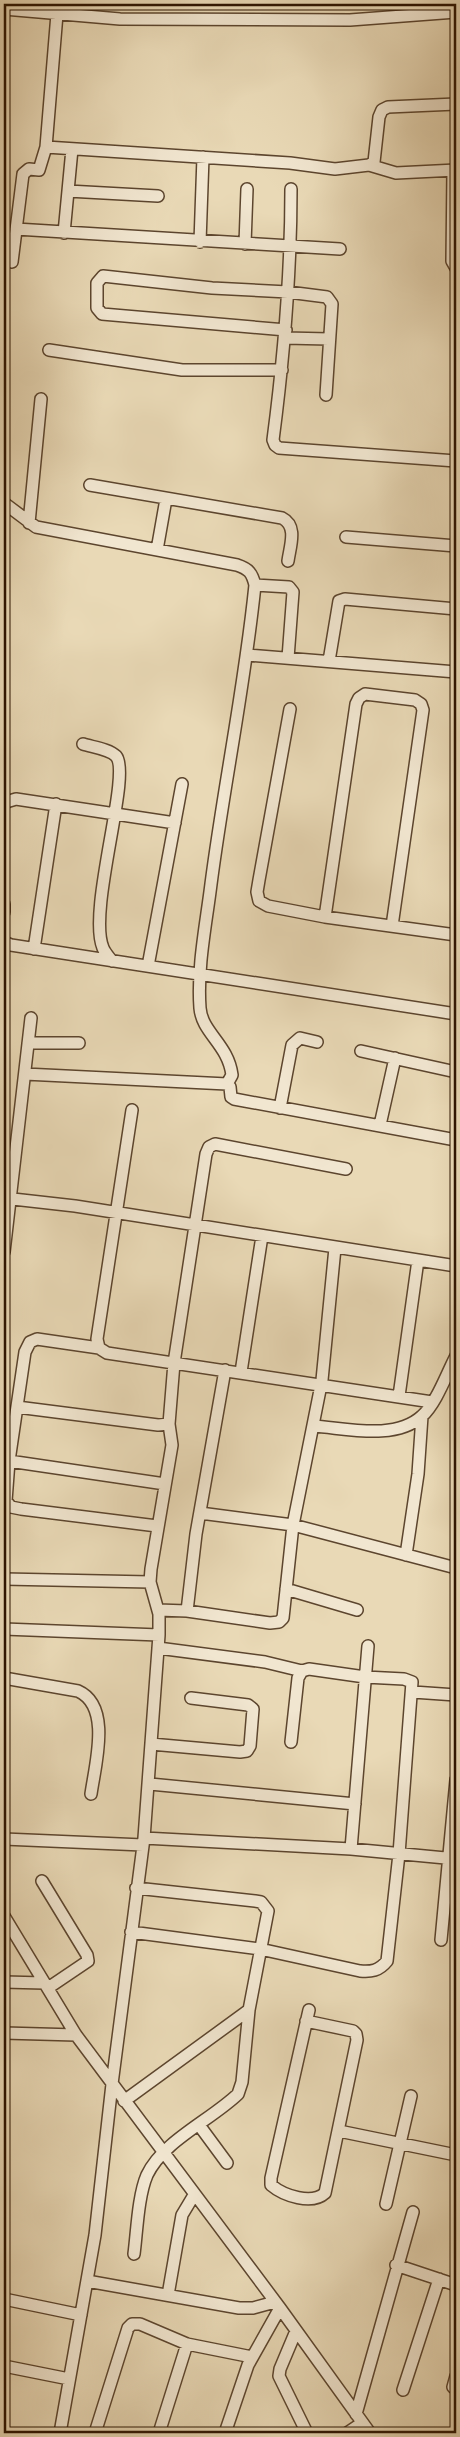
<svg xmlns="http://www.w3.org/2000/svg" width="460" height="2437" font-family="Vollkorn,serif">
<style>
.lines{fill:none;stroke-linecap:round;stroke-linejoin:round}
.minor-casing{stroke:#5c452e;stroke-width:14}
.minor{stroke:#f1e6d0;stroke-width:11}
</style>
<rect width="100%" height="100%" fill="#e9d9b6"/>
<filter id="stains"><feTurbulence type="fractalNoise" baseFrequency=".004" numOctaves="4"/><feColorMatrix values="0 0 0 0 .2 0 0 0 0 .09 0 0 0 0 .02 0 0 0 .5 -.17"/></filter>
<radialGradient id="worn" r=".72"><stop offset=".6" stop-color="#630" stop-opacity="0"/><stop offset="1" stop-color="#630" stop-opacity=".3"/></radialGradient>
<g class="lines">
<g class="minor-casing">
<path id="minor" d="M4 9 120 19 350 20 456 12
M46 147 290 163 335 169 369 165 374 162 379 117 382 110 388 107 456 104
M369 165 396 173 456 170
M453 170 452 261 456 268
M291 189C291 273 284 356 273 440L275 445 279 448 456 461
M68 191 158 196
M16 229 340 249
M64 233 72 149
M200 242 203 157
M245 244 247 189
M12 262 23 174 29 169 39 170 46 147 57 14
M286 330 102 314 97 308V283L103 276 212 288 288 292 327 297 332 304 326 395
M285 338 329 339
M49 350 182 370H282
M90 485 282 518C298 526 290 546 288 561
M4 503 36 527 237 565C249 569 252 573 255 585 245 685 224 784 211 884 206 925 197 967 200 1008 202 1033 228 1044 232 1075L227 1084
M29 523 41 399
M346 537 456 546
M157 550 166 499
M255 585 289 587 293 592 288 658
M248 655 456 672
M329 661 339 601 345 599 456 609
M290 709 259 880 257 892 259 901 268 906 325 917 456 935
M83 744C92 747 109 749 116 756 132 774 87 910 103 948 105 953 109 957 112 961
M4 805 6 802 16 799 175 823
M4 904V912
M325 917 356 704 359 698 365 694 415 700 421 704 423 710 392 926
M4 942 11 945 456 1014
M34 949 56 804
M148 966 182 784
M28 1043H79
M361 1051 456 1072
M25 1074 227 1084 230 1087 231 1097 234 1099 456 1140
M280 1108 292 1045 300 1038 317 1042
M132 1110 97 1339 99 1348 107 1353 432 1402
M380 1125 395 1058
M4 1198 75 1206 456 1266
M4 1252 31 1018
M99 1348 37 1339 30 1342 25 1352 9 1461 6 1501 11 1507 21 1509 157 1526
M241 1372 262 1236
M399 1396 418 1260
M17 1407 158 1425 169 1424
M313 1426C346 1428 395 1441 422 1416 436 1404 447 1373 456 1356
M9 1461 165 1484
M200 1513 293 1525 456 1568
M406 1555 418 1474 422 1416
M4 1579 150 1582
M286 1589 357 1610
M158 1610 187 1611 270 1623 279 1622 283 1618 293 1525 322 1380 335 1248
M187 1611 196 1534 225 1370
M4 1629 159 1635
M158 1648 265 1662 302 1671
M4 1678 78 1691C112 1706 95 1765 91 1794
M413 1692 456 1695
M151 1744 240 1752 247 1751 250 1746 253 1709 248 1705 191 1698
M150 1784 355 1804
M144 1838 351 1849 456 1859
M4 1839 143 1845
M351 1849 368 1646
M42 1881 87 1955 88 1961 48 1988
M4 1916 76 2035 280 2308 370 2433
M131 1932 260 1949 360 1971C371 1972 379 1971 387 1961L399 1854 412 1682 404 1679 365 1677 309 1669 302 1671 298 1678 291 1742
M441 1940 456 1780
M4 1982 44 1983
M306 2021 353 2031 356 2034 357 2040 325 2193C312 2205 284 2196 271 2185V2178L309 2010
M4 2033 76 2035
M124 2101 249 2010
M199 2125 227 2163
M339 2131 456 2155
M386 2204 411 2096
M134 2254C137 2231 138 2196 147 2175 163 2141 211 2120 238 2094L242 2082 249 2010 268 1911 261 1902 255 1901 136 1888
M396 2265 456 2285
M87 2281 239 2308H253L275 2302
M168 2295 182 2215 194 2195
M4 2299 81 2315
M296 2331 280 2369 279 2376 307 2433
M4 2366 69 2379
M453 2387 456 2376
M403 2390 439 2279
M356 2414 413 2212
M60 2433 95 2235 112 2084 144 1838 159 1635V1614L150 1582 151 1569 172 1445 169 1424 174 1363 206 1154 209 1147 215 1144 346 1169
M95 2433 128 2328 132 2324H140L187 2344 252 2357
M159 2433 187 2344
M225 2433 248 2365 280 2308
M347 2433 362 2423"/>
</g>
<use href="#minor" class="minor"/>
</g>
<rect width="460" height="2437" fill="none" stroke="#e9d9b6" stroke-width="20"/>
<rect x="5" y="5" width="450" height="2427" fill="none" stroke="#2d1401" stroke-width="2.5"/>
<rect x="10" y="10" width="440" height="2417" fill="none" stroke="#2d1401"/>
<rect width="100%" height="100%" filter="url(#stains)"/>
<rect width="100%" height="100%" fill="url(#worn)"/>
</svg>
